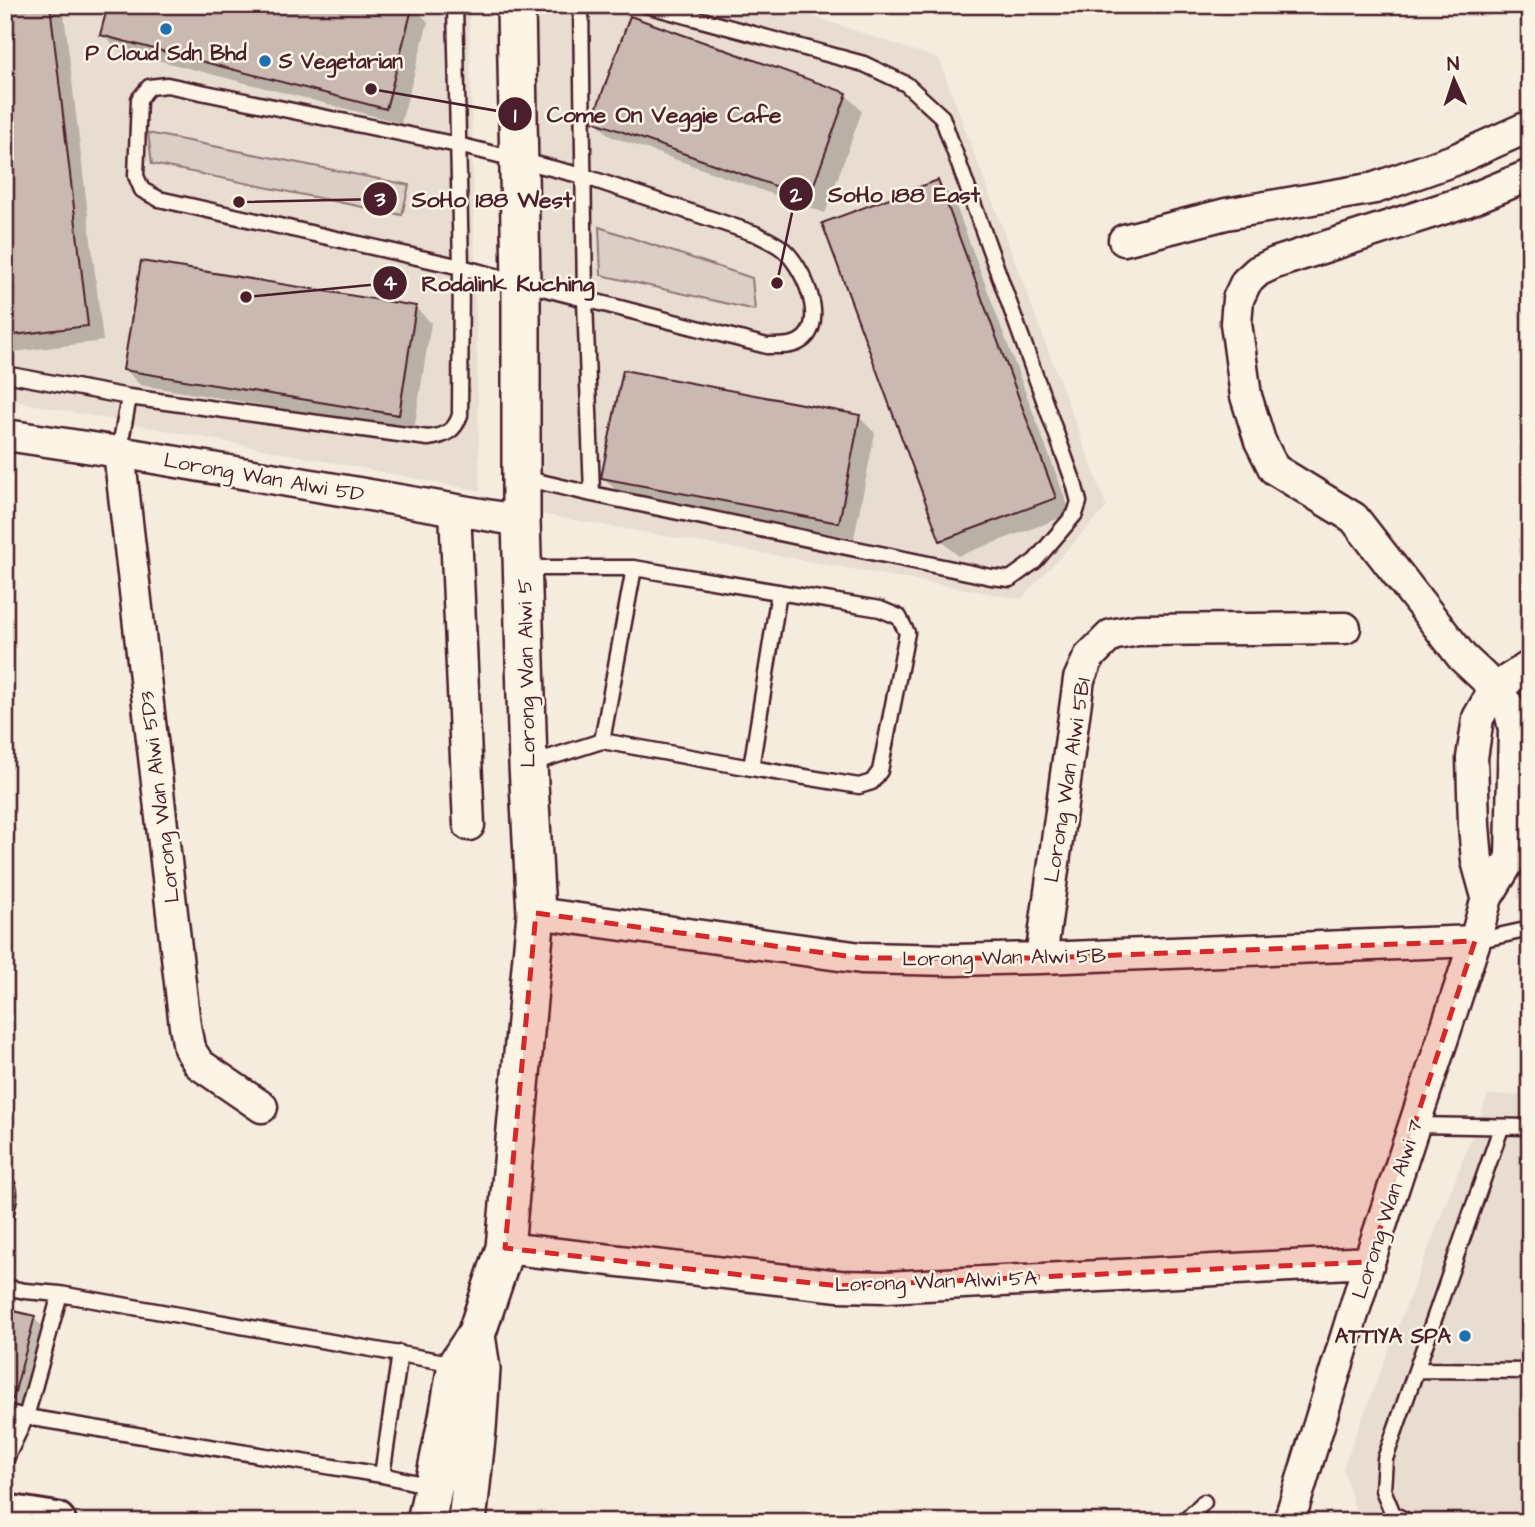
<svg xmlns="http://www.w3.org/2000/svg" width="1535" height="1527" font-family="'Architects Daughter',sans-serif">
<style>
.built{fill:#e8ddd0}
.green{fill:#dbcec4;stroke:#927678;stroke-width:2}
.shadow{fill:#0003}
.building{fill:#cab9b1;stroke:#4a1f2b;stroke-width:2}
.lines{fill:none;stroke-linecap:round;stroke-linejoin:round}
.service-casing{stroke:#4a1f2b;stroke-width:19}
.minor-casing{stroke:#4a1f2b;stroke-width:35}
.tertiary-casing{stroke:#4a1f2b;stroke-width:42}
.primary-casing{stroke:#4a1f2b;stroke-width:44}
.service{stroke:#fcf5e5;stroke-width:14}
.minor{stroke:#fcf5e5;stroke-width:30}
.tertiary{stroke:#fcf5e5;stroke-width:37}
.primary{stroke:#fcf5e5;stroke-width:38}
.marked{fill:#d62828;fill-opacity:0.2;stroke:#d62828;stroke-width:5;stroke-dasharray:14 9;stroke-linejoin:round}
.poi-dot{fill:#1f6fb2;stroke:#fcf5e5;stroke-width:2.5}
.labels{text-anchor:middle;stroke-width:5;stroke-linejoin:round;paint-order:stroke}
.poi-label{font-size:21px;font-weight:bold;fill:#4a1f2b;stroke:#fcf5e5}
.street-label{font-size:21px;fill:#4a1f2b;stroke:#fcf5e5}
.leader{fill:none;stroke:#4a1f2b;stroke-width:2.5}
.callout-dot{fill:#4a1f2b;stroke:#fcf5e5;stroke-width:2.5}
.mark-label{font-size:21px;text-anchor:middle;font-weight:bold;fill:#fff}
.callout-label{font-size:23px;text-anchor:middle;font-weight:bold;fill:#4a1f2b;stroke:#fcf5e5;stroke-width:5;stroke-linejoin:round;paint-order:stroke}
</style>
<rect width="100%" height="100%" fill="#f5ecde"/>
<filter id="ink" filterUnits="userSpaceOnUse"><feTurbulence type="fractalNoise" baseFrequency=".0143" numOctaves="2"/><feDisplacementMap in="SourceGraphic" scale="14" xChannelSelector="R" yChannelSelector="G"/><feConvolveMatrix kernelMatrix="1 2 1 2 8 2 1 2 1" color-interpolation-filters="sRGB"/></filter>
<g filter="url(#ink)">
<path class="built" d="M5 5H469L480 491 5 399Z
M528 5H776L794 10 939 59 1107 507 1021 599 535 513Z
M1488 1095H1530V1522H1359L1343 1468Z"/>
<path class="green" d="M148 133 409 185 402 215 152 164Z
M599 227 752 278 755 310 601 275Z"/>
<path class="shadow" d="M5 5H63L103 341 5 353Z
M412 6 428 22 401 123 118 50 102 34Z
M631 18 846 95 862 111 825 213 610 136 594 120Z
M937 182 953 198 1071 514 958 556 942 541 824 224Z
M415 307 431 323 414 430 140 385 125 369Z
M859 417 875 433 854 538 619 493 603 477Z
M5 1311 34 1318 50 1334 29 1414 5 1407Z"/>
<path class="building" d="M5 5H50L88 326 5 336Z
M108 5H413L386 109 100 35Z
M630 16 847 93 809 198 592 121Z
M938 180 1056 498 940 541 822 223Z
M141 261 416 306 399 415 123 370Z
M623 370 860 415 839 523 601 478Z
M5 1309 35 1316 13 1399 5 1397Z"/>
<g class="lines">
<g class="service-casing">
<path id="service" d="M581 5 585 300 592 494
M167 85 458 145 519 160 583 176 756 234C764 238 773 242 780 247 802 262 831 325 799 342 790 347 777 346 767 346L461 267 159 199 142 190 136 176 139 99 149 87Z
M5 374 129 397 428 438C445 436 455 431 460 415L461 267 455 5
M119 452 129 397
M523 478 592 494 991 577 1010 579 1035 561 1075 514 1079 502 1074 483 942 117 906 84 864 64 646 5
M524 568H634L880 609 899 617 907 633 880 771 872 782 859 786 751 768 602 741 529 764
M602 741 634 568
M751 768 779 592
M1475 941 1530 929
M1414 1125 1530 1127
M5 1182C13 1191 7 1205 5 1216
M5 1287 25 1291 60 1294 456 1364
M1416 1370 1530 1371
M5 1412 26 1417 382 1475 431 1486
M5 1461 26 1417 60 1294
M382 1475 400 1353
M1184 1522 1204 1502
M1409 1522 1393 1514 1383 1490 1385 1459 1501 1128"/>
</g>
<g class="minor-casing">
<path id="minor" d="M1124 240 1226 214 1375 188 1454 160 1530 126
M6 435 119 452 521 521
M119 452 185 1026 189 1048 199 1064 262 1107
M455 510 469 825
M1487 897 1477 861 1474 825 1472 758 1478 718 1495 688 1530 666
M536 913 861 958 953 960 1041 958 1475 941
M1041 958 1079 679 1089 657 1111 635 1138 630 1345 628
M505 1248 839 1286 886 1287 1369 1262
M1289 1522 1369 1262 1475 941 1487 897 1511 858 1514 729 1509 707 1495 688 1462 657 1354 518 1274 469 1260 441 1246 396 1236 323 1238 299 1246 282 1258 271 1275 263 1467 201 1530 175"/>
</g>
<g class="tertiary-casing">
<path id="tertiary" d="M426 1522 448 1417 457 1364 476 1335 505 1248 536 913 528 765 521 521V283L516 5
M467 1522 477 1429 481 1369 476 1335"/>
</g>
<g class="primary-casing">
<path id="primary" d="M5 1514 56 1522"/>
</g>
<use href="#service" class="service"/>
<use href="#minor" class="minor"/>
<use href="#tertiary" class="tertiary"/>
<use href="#primary" class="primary"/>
</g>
</g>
<path class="marked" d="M536 913 861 958H1041L1475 941 1369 1262 839 1286 505 1248Z"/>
<g class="poi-dot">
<circle cx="166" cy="29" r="7"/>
<circle cx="265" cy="61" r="7"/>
<circle cx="1465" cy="1336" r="7"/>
</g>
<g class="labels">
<g class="poi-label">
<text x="166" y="60">P Cloud Sdn Bhd</text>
<text x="279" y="68" text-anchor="start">S Vegetarian</text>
<text x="1451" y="1343" text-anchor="end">ATTIYA SPA</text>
</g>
<g class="street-label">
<text transform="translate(264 477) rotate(10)" y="7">Lorong Wan Alwi 5D</text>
<text transform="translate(526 673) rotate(-91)" y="7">Lorong Wan Alwi 5</text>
<text transform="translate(1067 780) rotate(-81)" y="7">Lorong Wan Alwi 5B1</text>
<text transform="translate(159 797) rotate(-97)" y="7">Lorong Wan Alwi 5D3</text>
<text transform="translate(1004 957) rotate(-1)" y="7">Lorong Wan Alwi 5B</text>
<text transform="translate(1387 1209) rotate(-72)" y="7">Lorong Wan Alwi 7</text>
<text transform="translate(936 1281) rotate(-2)" y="7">Lorong Wan Alwi 5A</text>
</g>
</g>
<path class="leader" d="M371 89L515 114M777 283L796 194M239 202L380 199M246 297L390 283"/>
<g class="callout-dot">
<circle cx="371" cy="89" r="7"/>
<circle cx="777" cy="283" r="7"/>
<circle cx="239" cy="202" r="7"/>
<circle cx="246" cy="297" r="7"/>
<circle cx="515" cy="114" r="18"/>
<circle cx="796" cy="194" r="18"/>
<circle cx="380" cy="199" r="18"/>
<circle cx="390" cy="283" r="18"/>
</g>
<g class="mark-label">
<text x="515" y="122">1</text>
<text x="796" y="202">2</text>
<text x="380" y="206">3</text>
<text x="390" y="290">4</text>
</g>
<g class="callout-label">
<text x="664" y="122">Come On Veggie Cafe</text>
<text x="904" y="202">SoHo 188 East</text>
<text x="492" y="207">SoHo 188 West</text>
<text x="508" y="291">Rodalink Kuching</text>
</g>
<rect width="1535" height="1527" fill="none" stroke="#fcf5e5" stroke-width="28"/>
<rect x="14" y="14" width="1507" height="1499" fill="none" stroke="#4a1f2b" stroke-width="2.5" filter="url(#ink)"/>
<g transform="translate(1454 80) rotate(357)" stroke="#fcf5e5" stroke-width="5" paint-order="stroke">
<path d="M0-5L12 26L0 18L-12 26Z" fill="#4a1f2b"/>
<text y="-10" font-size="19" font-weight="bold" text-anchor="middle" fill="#4a1f2b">N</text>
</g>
</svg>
